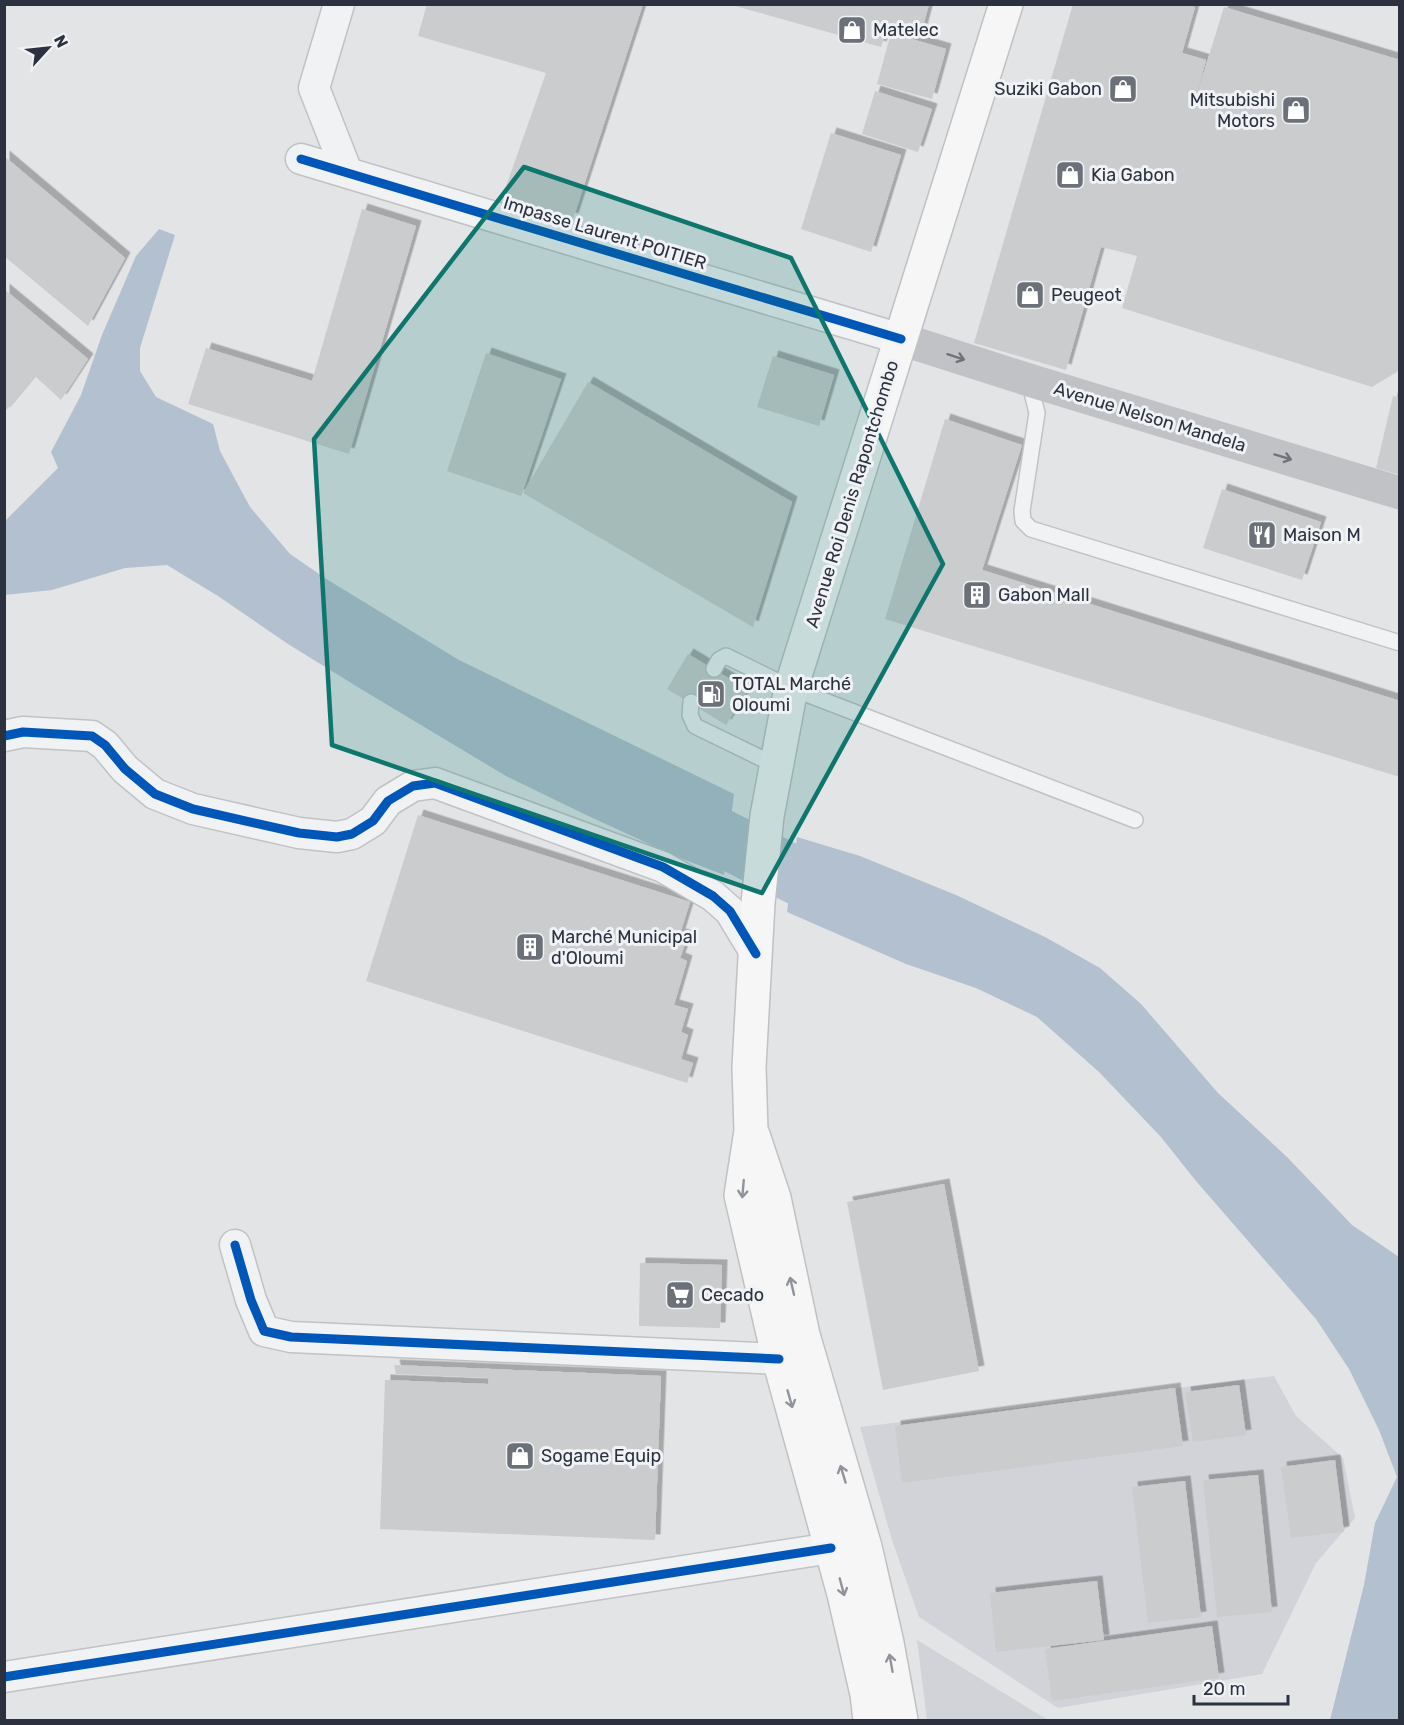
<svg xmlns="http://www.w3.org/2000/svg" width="1404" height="1725" font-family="Rubik,sans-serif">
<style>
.built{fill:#d1d3d9}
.water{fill:#b3c0cf}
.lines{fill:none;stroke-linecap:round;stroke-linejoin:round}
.river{stroke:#b3c0cf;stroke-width:57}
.building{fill:#caccce;filter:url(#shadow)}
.lane-casing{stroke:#c0c2c4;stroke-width:18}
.street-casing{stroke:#c0c2c4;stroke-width:33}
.primary-casing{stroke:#bfc1c3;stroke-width:36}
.lane{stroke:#f1f2f4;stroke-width:15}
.street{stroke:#f1f2f4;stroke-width:30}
.secondary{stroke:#c0c2c5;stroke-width:33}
.primary{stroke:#f6f6f6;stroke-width:33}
.cycleway-casing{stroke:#f0f2f6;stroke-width:13}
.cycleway{stroke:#0057b8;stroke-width:9}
.oneway{stroke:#6e727b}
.oneway2{stroke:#90949a}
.marked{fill:#0f766e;fill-opacity:0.2;stroke:#0f766e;stroke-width:4.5;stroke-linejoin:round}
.labels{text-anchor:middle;stroke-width:6;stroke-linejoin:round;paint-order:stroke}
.poi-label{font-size:18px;fill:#2b313e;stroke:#f0f2f6;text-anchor:start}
.street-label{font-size:18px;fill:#2b313e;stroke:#f0f2f6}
</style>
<defs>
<filter id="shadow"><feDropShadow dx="5.5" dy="-5.5" stdDeviation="0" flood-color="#0004"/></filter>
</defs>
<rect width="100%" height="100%" fill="#e2e4e6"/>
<path class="built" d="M1274 1376 1296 1416 1343 1458 1355 1518 1316 1563 1262 1674 1058 1708 919 1617 892 1540 860 1427Z
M917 1640 1048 1720H927Z"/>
<path class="water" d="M159 229 175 235 140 348V371L156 397 213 424 220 451 250 507 290 554 328 580 459 660 734 794 724 875 675 856 582 813 506 776 356 686 288 644 218 596 167 565 125 568 52 590 5 595V521L58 468 51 452 81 395 102 335 136 256Z
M797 837 860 856 956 895 1045 937 1100 968 1141 1004 1218 1093 1287 1157 1352 1225 1399 1257V1720H1330L1364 1585 1375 1523 1397 1477 1379 1430 1349 1369 1316 1319 1196 1181 1161 1137 1099 1072 1037 1017 976 988 906 964 787 912Z"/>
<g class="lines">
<path class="river" d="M659 806 799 877 865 906"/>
</g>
<path class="building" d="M427 4H643L573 219 503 195 546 73 418 36Z
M728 4H929L921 34 888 25 881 47Z
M1073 4H1185L1195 7 1182 53 1206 60 1195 101 1224 7 1400 60V370L1372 387 1122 308 1137 256 1101 247 1066 370 974 343Z
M891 33 946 49 932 99 877 84Z
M875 91 932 109 918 152 862 134Z
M831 133 901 155 871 252 801 229Z
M4 156 125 258 88 326 4 256Z
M362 209 416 226 349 454 188 404 206 348 312 381Z
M4 289 88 359 61 400 35 376 4 413Z
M486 353 561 379 521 496 447 471Z
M773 356 834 375 819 426 757 407Z
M588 382 792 502 753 627 523 493Z
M1393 396 1400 398V475L1376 468Z
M945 419 1022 445 982 570 1400 701V777L885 619Z
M1222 489 1321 522 1302 580 1203 548Z
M688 654 748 690 726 725 667 689Z
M418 815 690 902 680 934 688 936 680 958 687 961 674 1005 688 1009 681 1032 688 1035 681 1059 693 1063 687 1083 366 981Z
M944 1184 979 1371 883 1390 847 1202Z
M640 1263 722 1265 720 1328 639 1326Z
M394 1365 661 1376 655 1540 380 1529 385 1380 488 1384 489 1378 396 1374Z
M1239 1385 1246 1435 1193 1442 1185 1392Z
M1175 1388 1183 1446 902 1483 895 1426Z
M1335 1460 1344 1532 1291 1538 1281 1467Z
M1258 1475 1272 1612 1217 1617 1203 1480Z
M1185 1481 1201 1617 1148 1623 1132 1487Z
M1097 1581 1104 1640 996 1652 990 1593Z
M1212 1626 1219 1678 1052 1701 1045 1649Z"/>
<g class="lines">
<g class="lane-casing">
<path id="lane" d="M1029 380 1037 413 1022 511 1023 521 1031 529 1400 643
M714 669 719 660 726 656 791 688 1135 820
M691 702 690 715 695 726 775 765"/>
</g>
<g class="street-casing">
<path id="street" d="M339 4 314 88 347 172
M301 159 901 339
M4 736 23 732 92 736 105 745 125 769 155 794 193 809 299 833 337 837 352 834 373 821 388 801 413 786 435 783 663 867 713 896 730 911 756 954
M235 1245 251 1300 264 1331 291 1337 779 1359
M4 1677 831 1548"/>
</g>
<g class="primary-casing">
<path id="primary" d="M753 1135 774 1198 803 1335 865 1547 887 1643 901 1720
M870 1720 867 1694 844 1594 779 1359 741 1195 751 1131 749 1067 758 903 767 816 791 688 1006 4"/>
</g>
<use href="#lane" class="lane"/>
<use href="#street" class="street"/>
<path class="secondary" d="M901 339 1029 380 1400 493"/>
<use href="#primary" class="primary"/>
<g class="cycleway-casing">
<path id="cycleway" d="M301 159 901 339
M4 736 23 732 92 736 105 745 125 769 155 794 193 809 299 833 337 837 352 834 373 821 388 801 413 786 435 783 663 867 713 896 730 911 756 954
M235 1245 251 1300 264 1331 291 1337 779 1359
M4 1677 831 1548"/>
</g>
<use href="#cycleway" class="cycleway"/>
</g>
<defs><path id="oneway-shaft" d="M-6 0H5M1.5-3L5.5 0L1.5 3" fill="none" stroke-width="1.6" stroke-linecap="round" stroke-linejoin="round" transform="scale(1.5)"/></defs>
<g class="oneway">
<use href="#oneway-shaft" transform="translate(956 357) rotate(18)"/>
<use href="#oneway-shaft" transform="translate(1283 457) rotate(17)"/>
</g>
<g class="oneway2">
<use href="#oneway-shaft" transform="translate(743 1189) rotate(95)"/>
<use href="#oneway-shaft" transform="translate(792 1286) rotate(-103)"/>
<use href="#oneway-shaft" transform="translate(790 1399) rotate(74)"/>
<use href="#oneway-shaft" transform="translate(843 1474) rotate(-107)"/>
<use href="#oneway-shaft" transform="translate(842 1587) rotate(75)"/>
<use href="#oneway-shaft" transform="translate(891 1663) rotate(-100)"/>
</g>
<path class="marked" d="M524 167 791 258 943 564 762 893 332 745 314 439Z"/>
<defs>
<g id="shop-square" transform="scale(1.5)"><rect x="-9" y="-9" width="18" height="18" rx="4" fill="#6b7079" stroke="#f0f2f6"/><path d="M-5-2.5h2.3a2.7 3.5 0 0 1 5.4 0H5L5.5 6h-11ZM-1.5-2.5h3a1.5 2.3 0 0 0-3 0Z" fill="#fff"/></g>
<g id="restaurant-square" transform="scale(1.5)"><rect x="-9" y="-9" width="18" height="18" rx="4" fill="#6b7079" stroke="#f0f2f6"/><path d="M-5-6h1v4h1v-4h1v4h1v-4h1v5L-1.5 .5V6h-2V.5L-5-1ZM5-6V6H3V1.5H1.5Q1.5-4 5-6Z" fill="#fff"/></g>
<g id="building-square" transform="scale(1.5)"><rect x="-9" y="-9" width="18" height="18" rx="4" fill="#6b7079" stroke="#f0f2f6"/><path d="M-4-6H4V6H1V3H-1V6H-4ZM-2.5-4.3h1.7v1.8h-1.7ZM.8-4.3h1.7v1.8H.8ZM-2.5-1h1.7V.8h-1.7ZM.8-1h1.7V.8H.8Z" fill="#fff"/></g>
<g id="fuel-square" transform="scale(1.5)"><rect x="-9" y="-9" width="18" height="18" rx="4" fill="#6b7079" stroke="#f0f2f6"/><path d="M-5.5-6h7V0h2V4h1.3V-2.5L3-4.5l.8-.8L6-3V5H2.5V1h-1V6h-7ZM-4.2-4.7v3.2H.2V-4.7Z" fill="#fff"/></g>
<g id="supermarket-square" transform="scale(1.5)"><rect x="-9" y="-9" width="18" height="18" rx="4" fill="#6b7079" stroke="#f0f2f6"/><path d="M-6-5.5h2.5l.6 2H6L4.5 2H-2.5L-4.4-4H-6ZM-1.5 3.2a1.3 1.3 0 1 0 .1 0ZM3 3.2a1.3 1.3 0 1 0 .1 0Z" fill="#fff"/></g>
</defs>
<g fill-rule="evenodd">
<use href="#shop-square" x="852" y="30"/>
<use href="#shop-square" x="1123" y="89"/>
<use href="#shop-square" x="1296" y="110"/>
<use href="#shop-square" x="1070" y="175"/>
<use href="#shop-square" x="1030" y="295"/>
<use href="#restaurant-square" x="1262" y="535"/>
<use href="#building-square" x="977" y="595"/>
<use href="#fuel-square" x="711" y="694"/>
<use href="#building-square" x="530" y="947"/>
<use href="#supermarket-square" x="680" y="1295"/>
<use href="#shop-square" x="520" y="1456"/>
</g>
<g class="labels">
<g class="poi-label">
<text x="873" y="36">Matelec</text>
<text x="1102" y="95" text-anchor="end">Suziki Gabon</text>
<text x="1275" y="106" text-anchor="end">Mitsubishi<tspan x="1275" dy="21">Motors</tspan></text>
<text x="1091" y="181">Kia Gabon</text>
<text x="1051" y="301">Peugeot</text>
<text x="1283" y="541">Maison M</text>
<text x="998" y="601">Gabon Mall</text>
<text x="732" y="690">TOTAL Marché<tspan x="732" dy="21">Oloumi</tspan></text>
<text x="551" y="943">Marché Municipal<tspan x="551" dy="21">d'Oloumi</tspan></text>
<text x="701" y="1301">Cecado</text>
<text x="541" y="1462">Sogame Equip</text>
</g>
<g class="street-label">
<text transform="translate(605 233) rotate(17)" y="6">Impasse Laurent POITIER</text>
<text transform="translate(1150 417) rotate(17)" y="6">Avenue Nelson Mandela</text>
<text transform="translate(852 494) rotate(-73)" y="6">Avenue Roi Denis Rapontchombo</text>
</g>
</g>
<rect width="1404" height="1725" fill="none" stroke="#2b313e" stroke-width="12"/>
<g transform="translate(48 48) rotate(63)" stroke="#f0f2f6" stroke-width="4.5" paint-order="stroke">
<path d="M0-4.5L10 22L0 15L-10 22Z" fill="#2b313e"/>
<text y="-9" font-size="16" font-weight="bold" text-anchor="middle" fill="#2b313e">N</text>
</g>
<path d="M1194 1695v9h94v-9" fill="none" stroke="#2b313e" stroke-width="3"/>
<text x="1203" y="1695" font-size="18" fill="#2b313e" stroke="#f0f2f6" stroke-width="4.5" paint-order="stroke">20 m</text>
</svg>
